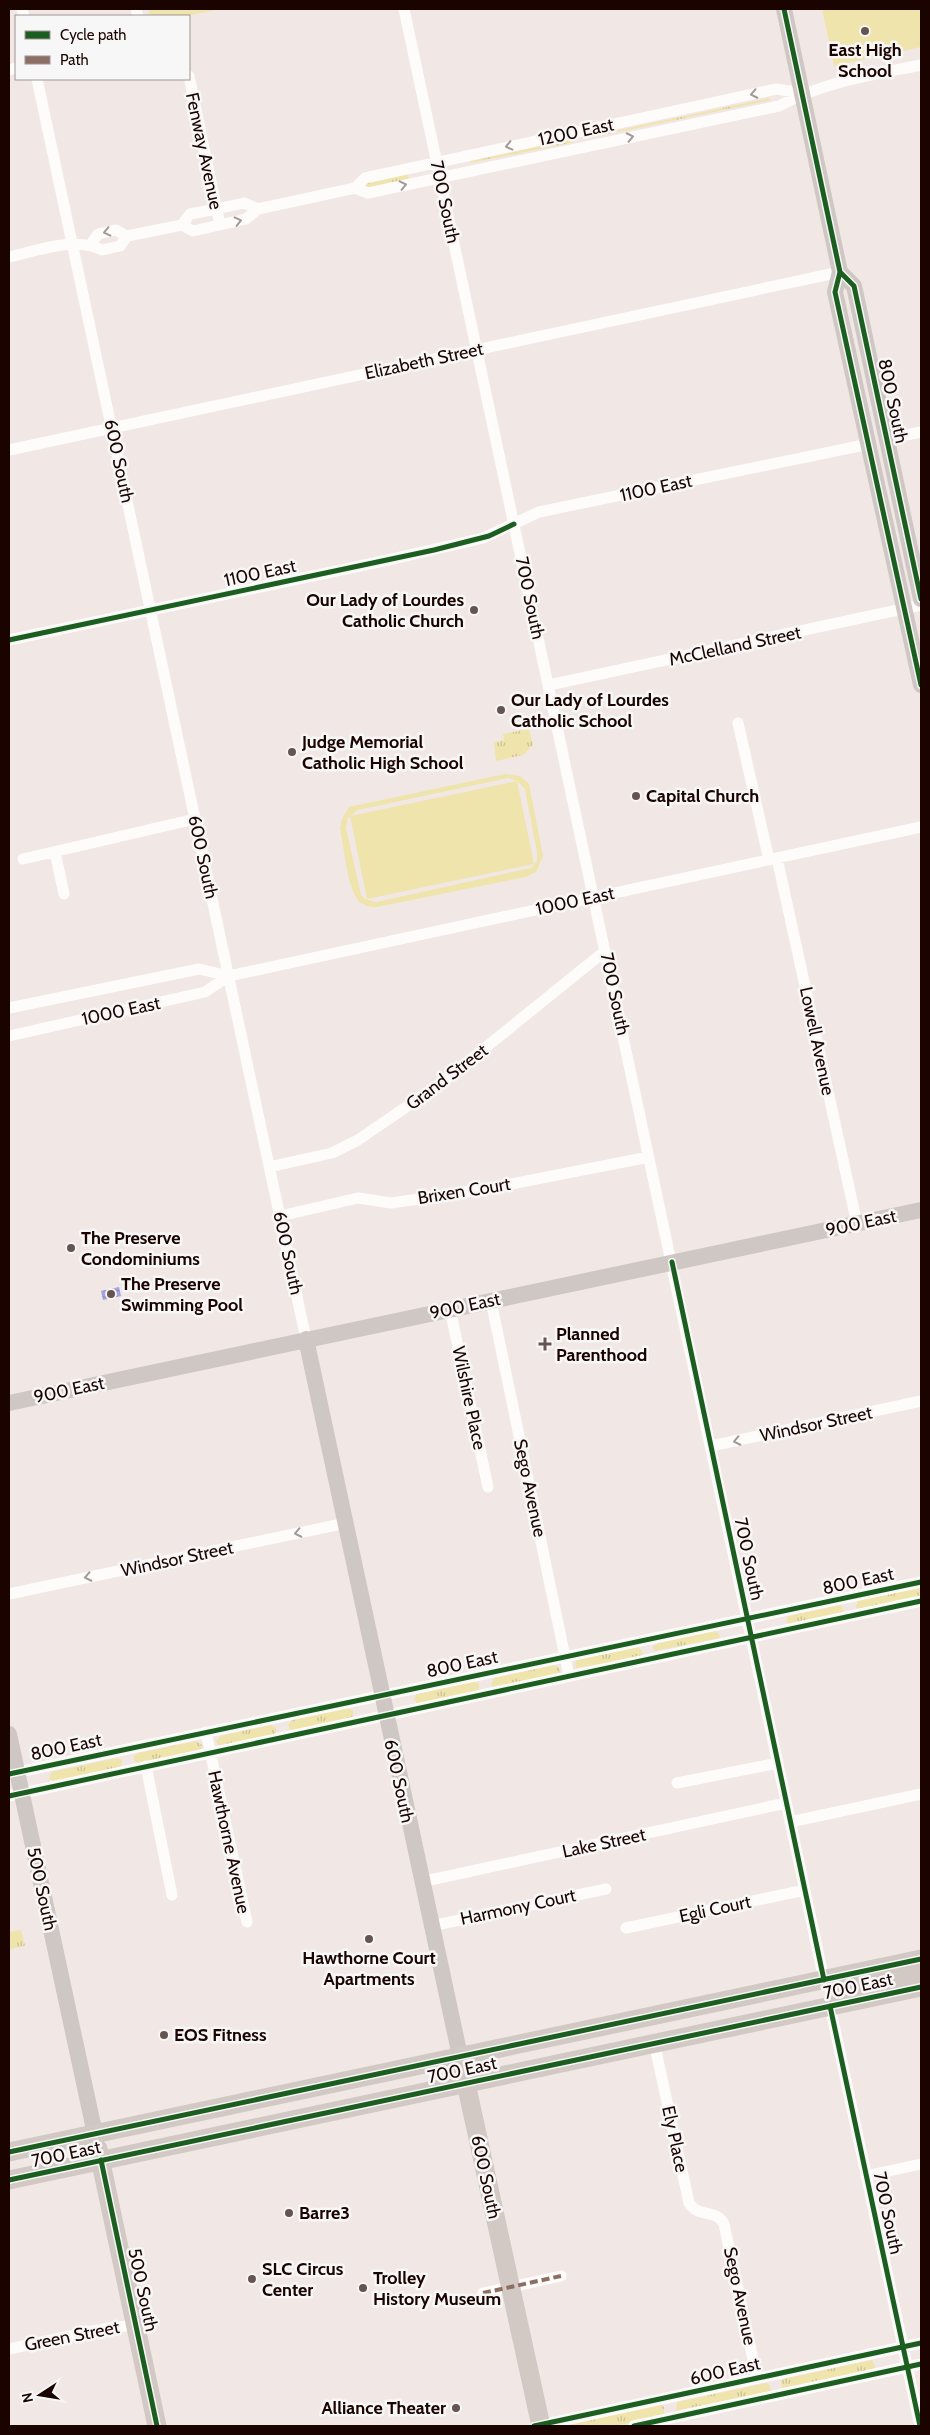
<svg xmlns="http://www.w3.org/2000/svg" width="930" height="2435" font-family="Cabin,sans-serif">
<style>
.grass{fill:url(#grass-tufts)}
.pitch{fill:#efe4ac;fill-rule:evenodd}
.water{fill:url(#water-rules)}
.lines{fill:none;stroke-linecap:round;stroke-linejoin:round}
.street{stroke:#fdfcfb;stroke-width:11}
.secondary{stroke:#cfc7c4;stroke-width:16}
.primary{stroke:#d2c8c4;stroke-width:19}
.quiet{stroke:#8d6e63;stroke-width:4;stroke-dasharray:8 4;stroke-linecap:butt}
.cycleway-casing{stroke:#f7f7f7;stroke-width:8}
.cycleway{stroke:#1b5e20;stroke-width:5}
.oneway{stroke:#a39997}
.poi-dot{fill:#665450;stroke:#f7f7f7;stroke-width:2}
.labels{text-anchor:middle;stroke-width:5;stroke-linejoin:round;paint-order:stroke}
.poi-label{font-size:18px;font-weight:bold;fill:#1b0400;stroke:#f7f7f7;text-anchor:start}
.street-label{font-size:18px;fill:#1b0400;stroke:#f7f7f7}
</style>
<defs>
<pattern id="grass-tufts" width="24" height="20" patternUnits="userSpaceOnUse" patternTransform="scale(1.25)"><rect width="24" height="20" fill="#efe4ac"/><path d="M3 7l-1-3M5 7V3M7 7l1-3M15 17l-1-3M17 17v-4M19 17l1-3" fill="none" stroke="#ccc292"/></pattern>
<pattern id="water-rules" width="6" height="5" patternUnits="userSpaceOnUse" patternTransform="scale(1.25)"><rect width="6" height="5" fill="#a5a2e6"/><path d="M0 2.5h6" fill="none" stroke="#8d8ac4"/></pattern>
</defs>
<rect width="100%" height="100%" fill="#f1e8e5"/>
<path class="grass" d="M148 9H221L186 16H150Z
M770 98 771 100 590 138 591 136Z
M574 139 575 142 470 163 471 161Z
M408 174 409 180 369 189 365 186 366 183Z
M529 729 533 745 523 755 496 761 494 742 504 740 503 734Z
M919 1588 921 1589V1597L861 1611 856 1607 858 1600Z
M841 1605 844 1612 789 1624 786 1621 788 1616Z
M715 1631 719 1634 720 1638 654 1651 653 1647 658 1643Z
M639 1647 643 1653 641 1657 576 1668 575 1663 578 1659Z
M555 1665 560 1669V1674L494 1688 491 1685 494 1678Z
M472 1682 479 1683V1691L417 1704 414 1699 417 1694Z
M347 1708 353 1710V1717L291 1731 288 1725 292 1720Z
M271 1725 276 1728 275 1734 219 1746 216 1742 220 1736Z
M196 1741 202 1745 201 1750 138 1763 134 1761V1756L138 1753Z
M117 1758 122 1760 121 1767 54 1782 49 1779 51 1772Z
M21 1930 25 1946 9 1949V1932Z
M872 2360 876 2369 782 2388 781 2382 783 2379Z
M766 2383 769 2384 771 2391 676 2411 677 2402Z
M661 2405 664 2407V2416L615 2426H571L572 2424Z"/>
<path class="pitch" d="M822 9H921V47L834 66Z
M505 774 520 776 529 784 543 856 536 872 526 877 377 907C370 907 364 906 359 901 347 889 344 846 340 828L342 819 349 807ZM508 778 517 781 350 816 367 899 534 864 517 781 525 789 537 852V861L531 868 376 902 365 899 361 895 346 828 348 818 358 810Z"/>
<path class="water" d="M119 1287 121 1296 103 1300 101 1291Z"/>
<g class="lines">
<path class="street" d="M22 9 24 16
M136 9 138 16
M404 9 824 1980
M9 70 16 68
M189 76 220 225
M37 79 306 1339
M355 188 365 178 776 89 802 93
M182 225 190 214 217 209 244 203 258 209
M91 244 98 234 116 230 127 236
M9 257C36 251 76 236 102 250L120 246 127 236 182 225 193 231 246 219 258 209 355 188 368 193 779 106C823 82 872 75 921 65
M887 439 921 432
M9 450 840 272
M9 640 388 560 483 538 539 512 869 444
M549 685 921 605
M738 723 769 860
M55 852 64 894
M777 858 857 1224
M23 859 195 819
M9 1008 199 969 229 976
M9 1036 205 992 229 976 921 827
M269 1167 332 1153 358 1140 444 1081 605 951
M280 1216 358 1198 391 1203 486 1189 649 1157
M491 1301 569 1676
M450 1309 488 1487
M711 1446 921 1401
M9 1594 346 1523
M206 1732 247 1922
M146 1766 172 1895
M9 1774 921 1582
M677 1783 778 1763
M9 1796 921 1601
M790 1822 921 1794
M421 1882 786 1803
M431 1926 606 1889
M626 1928 805 1890
M830 2006 920 2426
M654 2042 689 2203C698 2218 717 2209 724 2224L757 2378
M866 2176 921 2164
M483 2293 561 2276
M9 2349 108 2328 136 2325
M537 2426 921 2343
M634 2426 921 2364"/>
<path class="secondary" d="M784 9 840 272 835 292 921 685
M840 272 854 286 921 599
M306 1339 460 2056
M9 1403 921 1210
M9 1734 95 2134"/>
<path class="primary" d="M840 1993 849 1989 921 1973
M460 2056 541 2426
M98 2149 157 2426
M9 2152 921 1959
M9 2180 921 1987"/>
<path class="quiet" d="M483 2293 561 2276"/>
<g class="cycleway-casing">
<path id="cycleway" d="M784 9 840 272 835 292 921 685
M840 272 854 286 921 599
M9 640 434 550 489 536 514 524
M672 1262 824 1980
M9 1774 921 1582
M9 1796 921 1601
M830 2006 920 2426
M9 2152 921 1959
M101 2160 157 2426
M9 2180 921 1987
M534 2426 921 2343
M634 2426 921 2364"/>
</g>
<use href="#cycleway" class="cycleway"/>
</g>
<defs><path id="oneway-chevron" d="M-2-3.5L2.5 0L-2 3.5" fill="none" stroke-width="1.6" stroke-linecap="round" stroke-linejoin="round" transform="scale(1.25)"/></defs>
<g class="oneway">
<use href="#oneway-chevron" transform="translate(754 94) rotate(168)"/>
<use href="#oneway-chevron" transform="translate(630 137) rotate(-12)"/>
<use href="#oneway-chevron" transform="translate(509 146) rotate(167)"/>
<use href="#oneway-chevron" transform="translate(403 185) rotate(-13)"/>
<use href="#oneway-chevron" transform="translate(238 221) rotate(-13)"/>
<use href="#oneway-chevron" transform="translate(107 232) rotate(167)"/>
<use href="#oneway-chevron" transform="translate(737 1441) rotate(168)"/>
<use href="#oneway-chevron" transform="translate(298 1533) rotate(168)"/>
<use href="#oneway-chevron" transform="translate(88 1577) rotate(168)"/>
</g>
<g class="poi-dot">
<circle cx="865" cy="31" r="5"/>
<circle cx="474" cy="610" r="5"/>
<circle cx="501" cy="710" r="5"/>
<circle cx="292" cy="752" r="5"/>
<circle cx="636" cy="796" r="5"/>
<circle cx="71" cy="1248" r="5"/>
<circle cx="111" cy="1294" r="5"/>
<path d="M542.5 1336.5h5v5h5v5h-5v5h-5v-5h-5v-5h5z"/>
<circle cx="369" cy="1939" r="5"/>
<circle cx="164" cy="2035" r="5"/>
<circle cx="289" cy="2213" r="5"/>
<circle cx="252" cy="2279" r="5"/>
<circle cx="363" cy="2288" r="5"/>
<circle cx="456" cy="2408" r="5"/>
</g>
<g class="labels">
<g class="poi-label">
<text x="865" y="56" text-anchor="middle">East High<tspan x="865" dy="21">School</tspan></text>
<text x="464" y="606" text-anchor="end">Our Lady of Lourdes<tspan x="464" dy="21">Catholic Church</tspan></text>
<text x="511" y="706">Our Lady of Lourdes<tspan x="511" dy="21">Catholic School</tspan></text>
<text x="302" y="748">Judge Memorial<tspan x="302" dy="21">Catholic High School</tspan></text>
<text x="646" y="802">Capital Church</text>
<text x="81" y="1244">The Preserve<tspan x="81" dy="21">Condominiums</tspan></text>
<text x="121" y="1290">The Preserve<tspan x="121" dy="21">Swimming Pool</tspan></text>
<text x="556" y="1340">Planned<tspan x="556" dy="21">Parenthood</tspan></text>
<text x="369" y="1964" text-anchor="middle">Hawthorne Court<tspan x="369" dy="21">Apartments</tspan></text>
<text x="174" y="2041">EOS Fitness</text>
<text x="299" y="2219">Barre3</text>
<text x="262" y="2275">SLC Circus<tspan x="262" dy="21">Center</tspan></text>
<text x="373" y="2284">Trolley<tspan x="373" dy="21">History Museum</tspan></text>
<text x="446" y="2414" text-anchor="end">Alliance Theater</text>
</g>
<g class="street-label">
<text transform="translate(576 132) rotate(-12)" y="6">1200 East</text>
<text transform="translate(204 151) rotate(78)" y="6">Fenway Avenue</text>
<text transform="translate(445 202) rotate(78)" y="6">700 South</text>
<text transform="translate(424 361) rotate(-12)" y="6">Elizabeth Street</text>
<text transform="translate(893 401) rotate(78)" y="6">800 South</text>
<text transform="translate(119 461) rotate(78)" y="6">600 South</text>
<text transform="translate(656 488) rotate(-12)" y="6">1100 East</text>
<text transform="translate(260 573) rotate(-12)" y="6">1100 East</text>
<text transform="translate(530 598) rotate(78)" y="6">700 South</text>
<text transform="translate(735 646) rotate(-12)" y="6">McClelland Street</text>
<text transform="translate(203 857) rotate(78)" y="6">600 South</text>
<text transform="translate(575 901) rotate(-12)" y="6">1000 East</text>
<text transform="translate(615 994) rotate(78)" y="6">700 South</text>
<text transform="translate(121 1011) rotate(-12)" y="6">1000 East</text>
<text transform="translate(817 1041) rotate(78)" y="6">Lowell Avenue</text>
<text transform="translate(447 1077) rotate(-37)" y="6">Grand Street</text>
<text transform="translate(464 1191) rotate(-9)" y="6">Brixen Court</text>
<text transform="translate(861 1223) rotate(-12)" y="6">900 East</text>
<text transform="translate(288 1253) rotate(78)" y="6">600 South</text>
<text transform="translate(465 1306) rotate(-12)" y="6">900 East</text>
<text transform="translate(69 1390) rotate(-12)" y="6">900 East</text>
<text transform="translate(469 1398) rotate(78)" y="6">Wilshire Place</text>
<text transform="translate(816 1424) rotate(-12)" y="6">Windsor Street</text>
<text transform="translate(530 1488) rotate(78)" y="6">Sego Avenue</text>
<text transform="translate(177 1559) rotate(-12)" y="6">Windsor Street</text>
<text transform="translate(749 1559) rotate(78)" y="6">700 South</text>
<text transform="translate(858 1581) rotate(-12)" y="6">800 East</text>
<text transform="translate(462 1664) rotate(-12)" y="6">800 East</text>
<text transform="translate(66 1747) rotate(-12)" y="6">800 East</text>
<text transform="translate(399 1781) rotate(78)" y="6">600 South</text>
<text transform="translate(229 1842) rotate(78)" y="6">Hawthorne Avenue</text>
<text transform="translate(604 1843) rotate(-12)" y="6">Lake Street</text>
<text transform="translate(42 1889) rotate(78)" y="6">500 South</text>
<text transform="translate(518 1907) rotate(-12)" y="6">Harmony Court</text>
<text transform="translate(715 1909) rotate(-12)" y="6">Egli Court</text>
<text transform="translate(858 1986) rotate(-12)" y="6">700 East</text>
<text transform="translate(462 2070) rotate(-12)" y="6">700 East</text>
<text transform="translate(675 2139) rotate(78)" y="6">Ely Place</text>
<text transform="translate(66 2154) rotate(-12)" y="6">700 East</text>
<text transform="translate(486 2177) rotate(78)" y="6">600 South</text>
<text transform="translate(888 2213) rotate(78)" y="6">700 South</text>
<text transform="translate(143 2290) rotate(78)" y="6">500 South</text>
<text transform="translate(740 2296) rotate(78)" y="6">Sego Avenue</text>
<text transform="translate(72 2336) rotate(-11)" y="6">Green Street</text>
<text transform="translate(725 2371) rotate(-13)" y="6">600 East</text>
</g>
</g>
<rect width="930" height="2435" fill="none" stroke="#1b0400" stroke-width="20"/>
<rect x="15" y="15" width="175" height="65" fill="#f7f7f7" stroke="#9f9694"/>
<rect x="25" y="31" width="25" height="8" fill="#1b5e20" stroke="#9f9694"/>
<text x="60" y="40" font-size="15" fill="#1b0400">Cycle path</text>
<rect x="25" y="56" width="25" height="8" fill="#8d6e63" stroke="#9f9694"/>
<text x="60" y="65" font-size="15" fill="#1b0400">Path</text>
<g transform="translate(40 2395) rotate(258)" stroke="#f7f7f7" stroke-width="4" paint-order="stroke">
<path d="M0-4L9 19L0 12L-9 19Z" fill="#1b0400"/>
<text y="-8" font-size="14" font-weight="bold" text-anchor="middle" fill="#1b0400">N</text>
</g>
</svg>
